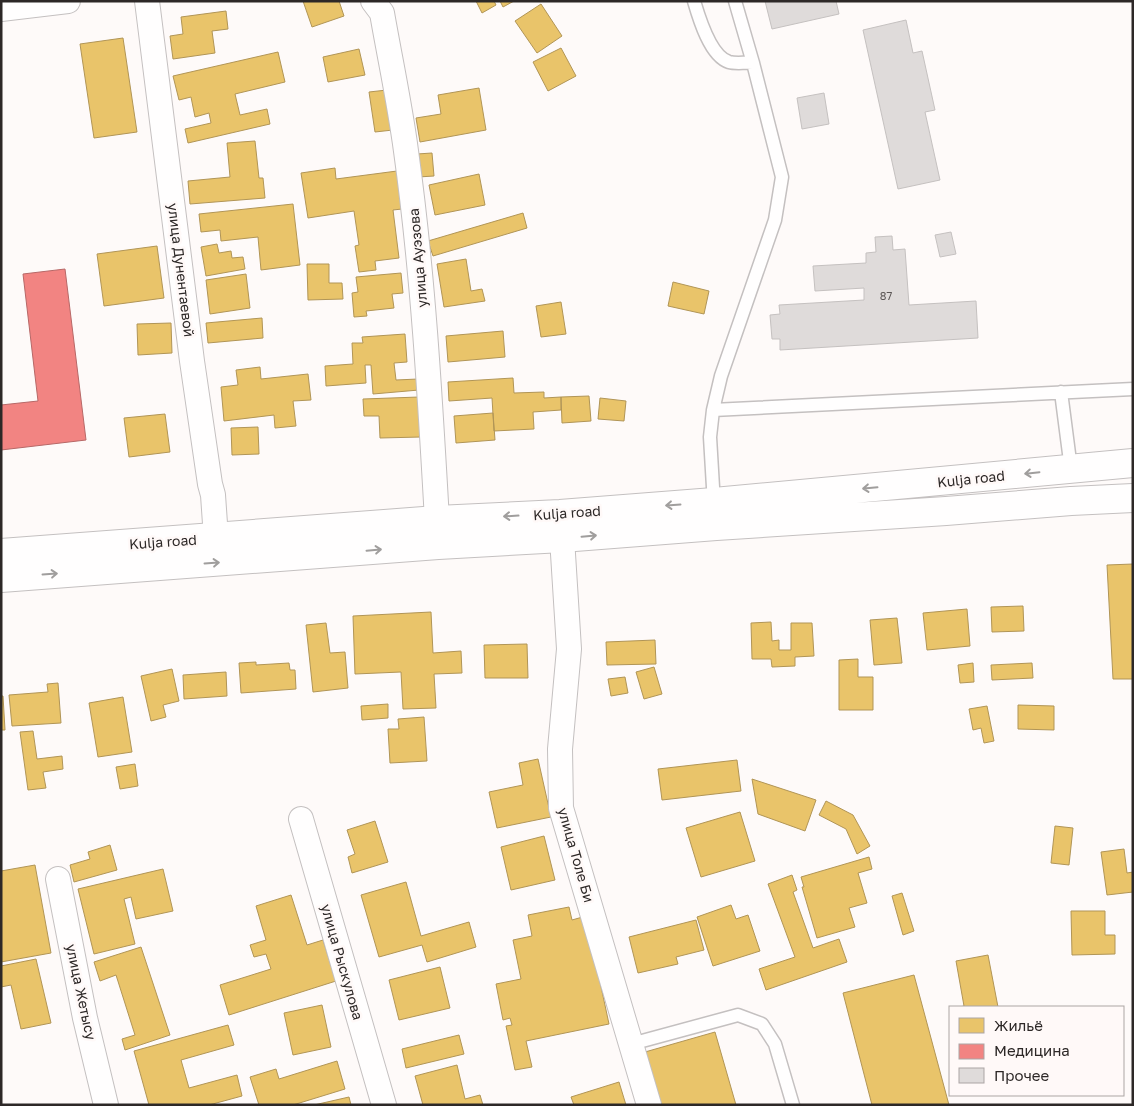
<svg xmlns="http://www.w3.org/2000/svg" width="1134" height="1106" font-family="'Golos Text',sans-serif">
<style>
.homes{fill:#e9c46a;stroke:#b19556}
.health{fill:#f28482;stroke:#b76867}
.building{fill:#dfdbda;stroke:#c5c1c0}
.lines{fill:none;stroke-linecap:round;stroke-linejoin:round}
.lane-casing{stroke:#c4c0c0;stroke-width:15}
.street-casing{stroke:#c4c0c0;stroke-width:26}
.primary-casing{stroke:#c4c0c0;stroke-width:30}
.lane{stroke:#fffefe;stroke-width:12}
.street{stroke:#fffefe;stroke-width:24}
.primary{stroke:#fffefe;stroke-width:28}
.oneway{stroke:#a09e9d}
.labels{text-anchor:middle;stroke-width:5;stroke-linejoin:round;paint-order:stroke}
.number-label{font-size:11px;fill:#5a5554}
.street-label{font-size:14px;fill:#2d2827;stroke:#fff9f8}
</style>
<rect width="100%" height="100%" fill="#fefaf9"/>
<path class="homes" d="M303 1H339L344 16 312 27Z
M476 1H494L496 5 482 13Z
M500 1H514L503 7Z
M541 4 562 36 537 53 515 21Z
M226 11 228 29 212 31 215 53 173 59 170 36 183 34 181 17Z
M123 38 137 132 94 138 80 44Z
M561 48 576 76 548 91 533 62Z
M359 49 365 75 328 82 323 57Z
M278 52 285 82 235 94 240 115 267 109 270 124 188 143 185 129 211 123 209 113 195 117 191 97 179 100 173 76Z
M479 88 486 130 420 142 416 118 441 114 438 95Z
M387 90 393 130 375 132 369 92Z
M255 141 259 178H263L265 198 190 204 188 181 230 177 227 143Z
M432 153 434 176 418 177 417 154Z
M335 168 336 179 397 171 402 209 393 210 399 258 375 261 376 270 359 272 355 246 359 245 354 211 308 218 301 173Z
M479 174 485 205 435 215 429 185Z
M293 204 300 265 261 270 258 237 221 241 220 230 201 232 199 214Z
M523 213 527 228 433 256 428 241Z
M217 244 219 253 231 251 232 258 243 257 245 269 206 276 201 247Z
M157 246 164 298 104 306 97 254Z
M466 259 471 291 482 289 485 301 444 307 437 264Z
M307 264H329V283H342L343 299 308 300Z
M401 273 403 293 392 294 394 308 366 311 367 316 354 317 352 293 358 292 356 277Z
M246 274 250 308 210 314 206 280Z
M673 282 709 291 704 314 668 306Z
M561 302 566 334 541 337 536 306Z
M262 318 263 338 208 343 206 323Z
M171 323 172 353 138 355 137 324Z
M503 331 505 357 448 362 446 336Z
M405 334 407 362 394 363 396 380 418 379 419 390 373 394 371 365H365L366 383 326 386 325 366 353 364 352 343H363L362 337Z
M260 367 261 379 308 374 311 400 293 401 296 426 275 428 274 415 224 421 221 387 238 385 236 370Z
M513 378 514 393 544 392V398L561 397V410L533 412 534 429 494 431 492 398 449 401 448 382Z
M589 396 591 421 562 423 561 397Z
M419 397 421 437 380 438 379 416H364L363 399Z
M600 398 626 401 624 421 598 419Z
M493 413 495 440 456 443 454 416Z
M165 414 170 452 129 457 124 418Z
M258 427 259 454 232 455 231 428Z
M1133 564V679H1113L1107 565Z
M1023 606 1024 631 992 632 991 607Z
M967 609 970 646 927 650 923 613Z
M431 612 433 653 461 651 462 673 434 674 436 708 403 709 401 672 355 674 353 616Z
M897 618 902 663 874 665 870 620Z
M771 622 772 641 779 640V650H791V623H812L814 656 795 657V666L772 667 771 659H752L751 623Z
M326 623 330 653 345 652 348 688 313 692 306 625Z
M655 640 656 664 607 665 606 642Z
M527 644 528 678H485L484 645Z
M858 659V677H873V710H839V660Z
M256 662V665L289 663 290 670H295L296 689 241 693 239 663Z
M973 663 974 682 960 683 958 665Z
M1032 663 1033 678 992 680 991 665Z
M654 667 662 694 644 699 636 672Z
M172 669 179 701 163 705 166 717 151 721 141 676Z
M226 672 227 696 184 699 183 675Z
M625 677 628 693 611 696 608 679Z
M58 683 61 723 12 726 9 695 48 692 47 684Z
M1 696H3L5 730H1Z
M123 697 132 752 98 757 89 703Z
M388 704V718L362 720 361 706Z
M1018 705 1054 706V730L1018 729Z
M987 706 994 741 984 743 981 728 973 730 969 709Z
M424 717 427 761 390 763 388 729H399L398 719Z
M33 731 37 759 62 756 63 769 43 772 46 788 28 790 20 732Z
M538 759 551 817 497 828 489 792 523 785 519 763Z
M737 760 741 791 662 800 658 769Z
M135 764 138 786 120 789 116 767Z
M752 779 816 800 805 831 758 814Z
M826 801 853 815 870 846 857 854 846 829 819 815Z
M740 812 755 861 701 877 686 828Z
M375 821 388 862 352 873 348 857 355 854 347 830Z
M1055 826 1073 828 1069 865 1051 863Z
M544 836 555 880 511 890 501 847Z
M110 845 117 870 74 882 70 865 90 859 88 852Z
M1124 849 1127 873 1133 872V892L1107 895 1101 852Z
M869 857 872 869 858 873 867 903 849 908 855 927 817 938 802 887H804L801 877Z
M35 865 51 953 1 962V871Z
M163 869 173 911 136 919 131 897 124 899 135 944 94 954 78 889Z
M792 875 797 890 793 892 813 948 839 939 847 962 766 990 759 969 795 957 768 884Z
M406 882 421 936 469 922 476 947 427 962 422 945 379 957 361 895Z
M902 893 914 931 903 935 892 896Z
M291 895 307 945 323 940 336 981 229 1015 220 985 271 969 266 954 254 957 250 945 266 940 256 906Z
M731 905 736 919 748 915 760 951 713 966 697 917Z
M569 907 572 920 586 916 609 1024 526 1041 532 1067 515 1070 506 1026 512 1025 510 1018 503 1020 496 984 521 979 513 940 532 936 528 915Z
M1071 911H1105V935H1115V954L1072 955Z
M696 920 704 950 676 957 678 964 638 973 629 937Z
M141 947 170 1035 125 1050 122 1039 135 1035 116 975 100 981 94 962Z
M988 955 998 1007H960L964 1006 956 961Z
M36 959 51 1023 21 1029 11 985 1 987V966Z
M440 967 450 1008 399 1020 389 980Z
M914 975 949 1105H872L843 993Z
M322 1005 331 1047 293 1055 284 1013Z
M228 1025 234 1045 181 1060 189 1088 237 1075 242 1096 209 1105H149L134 1051Z
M715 1032 736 1105H660L645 1052Z
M459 1035 464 1054 406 1068 402 1049Z
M337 1061 345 1089 293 1105H259L250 1077 276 1069 279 1079Z
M457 1065 465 1099 480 1095 483 1105H423L415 1076Z
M619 1082 626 1105H574L571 1097Z
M349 1097 351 1105H314Z"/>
<path class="health" d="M65 269 86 440 1 450V405L38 401 23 274Z"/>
<path class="building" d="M765 1H836L839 14 772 29Z
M906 20 913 53 922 51 935 110 925 112 940 180 898 189 863 30Z
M824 93 829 124 802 129 797 98Z
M951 232 956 254 940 257 935 235Z
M892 236 893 250 905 249 909 305 976 301 978 338 780 350V339H772L770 315 780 314 779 305 864 300V288L815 291 813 266 866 263V253L876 252 875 237Z"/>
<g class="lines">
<g class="lane-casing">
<path id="lane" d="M694 1C699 18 710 56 729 62 736 64 746 62 753 63
M1061 392 1071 469
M713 410 1133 389
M714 504 710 437 713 410 721 376 775 220 782 177 753 63 735 1
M631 1044 738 1015 762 1024 775 1044 793 1105"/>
</g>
<g class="street-casing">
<path id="street" d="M147 1 192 361 210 484 213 495 216 538
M373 1 382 13C390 59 400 105 406 151 423 273 430 397 437 520
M1 9 68 1
M562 538 569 649 560 749 561 808 649 1105
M301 819 384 1105
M58 879 85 1018 106 1105"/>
</g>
<g class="primary-casing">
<path id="primary" d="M1 553 437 520 560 514 714 502 1133 463
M1 578 438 545 562 538 716 526 946 511 1071 501 1133 498"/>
</g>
<use href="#lane" class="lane"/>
<use href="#street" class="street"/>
<use href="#primary" class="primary"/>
</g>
<defs><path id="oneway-shaft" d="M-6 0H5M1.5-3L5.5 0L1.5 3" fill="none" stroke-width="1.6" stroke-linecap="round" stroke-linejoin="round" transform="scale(1.25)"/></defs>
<g class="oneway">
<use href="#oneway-shaft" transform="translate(1032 473) rotate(174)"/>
<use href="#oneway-shaft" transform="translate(870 488) rotate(175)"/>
<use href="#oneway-shaft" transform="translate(673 505) rotate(176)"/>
<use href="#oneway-shaft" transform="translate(511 516) rotate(177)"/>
<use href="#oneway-shaft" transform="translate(589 536) rotate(-5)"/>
<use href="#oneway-shaft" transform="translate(374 550) rotate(-5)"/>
<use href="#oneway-shaft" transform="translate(212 563) rotate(-4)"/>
<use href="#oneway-shaft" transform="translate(50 574) rotate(-4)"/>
</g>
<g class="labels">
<g class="number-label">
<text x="886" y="300">87</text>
</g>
<g class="street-label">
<text transform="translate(418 258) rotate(-95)" y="5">улица Ауэзова</text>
<text transform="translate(181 270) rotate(83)" y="5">улица Дунентаевой</text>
<text transform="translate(971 479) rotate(-6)" y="5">Kulja road</text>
<text transform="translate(567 513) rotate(-4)" y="5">Kulja road</text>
<text transform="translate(163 542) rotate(-4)" y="5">Kulja road</text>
<text transform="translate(576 855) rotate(74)" y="5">улица Толе Би</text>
<text transform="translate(342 962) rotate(74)" y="5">улица Рыскулова</text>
<text transform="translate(81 992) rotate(78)" y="5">улица Жетысу</text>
</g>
</g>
<rect width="1134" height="1106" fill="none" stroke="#2d2827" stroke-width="5"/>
<rect x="949" y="1006" width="175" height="90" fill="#fff9f8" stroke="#aba5a4"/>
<rect x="959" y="1018" width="25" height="15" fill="#e9c46a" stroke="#aba5a4"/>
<text x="994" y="1031" font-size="15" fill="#2d2827">Жильё</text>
<rect x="959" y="1044" width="25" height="15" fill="#f28482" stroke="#aba5a4"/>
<text x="994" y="1056" font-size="15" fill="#2d2827">Медицина</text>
<rect x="959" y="1068" width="25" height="15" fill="#dfdbda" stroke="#aba5a4"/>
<text x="994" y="1081" font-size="15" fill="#2d2827">Прочее</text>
</svg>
